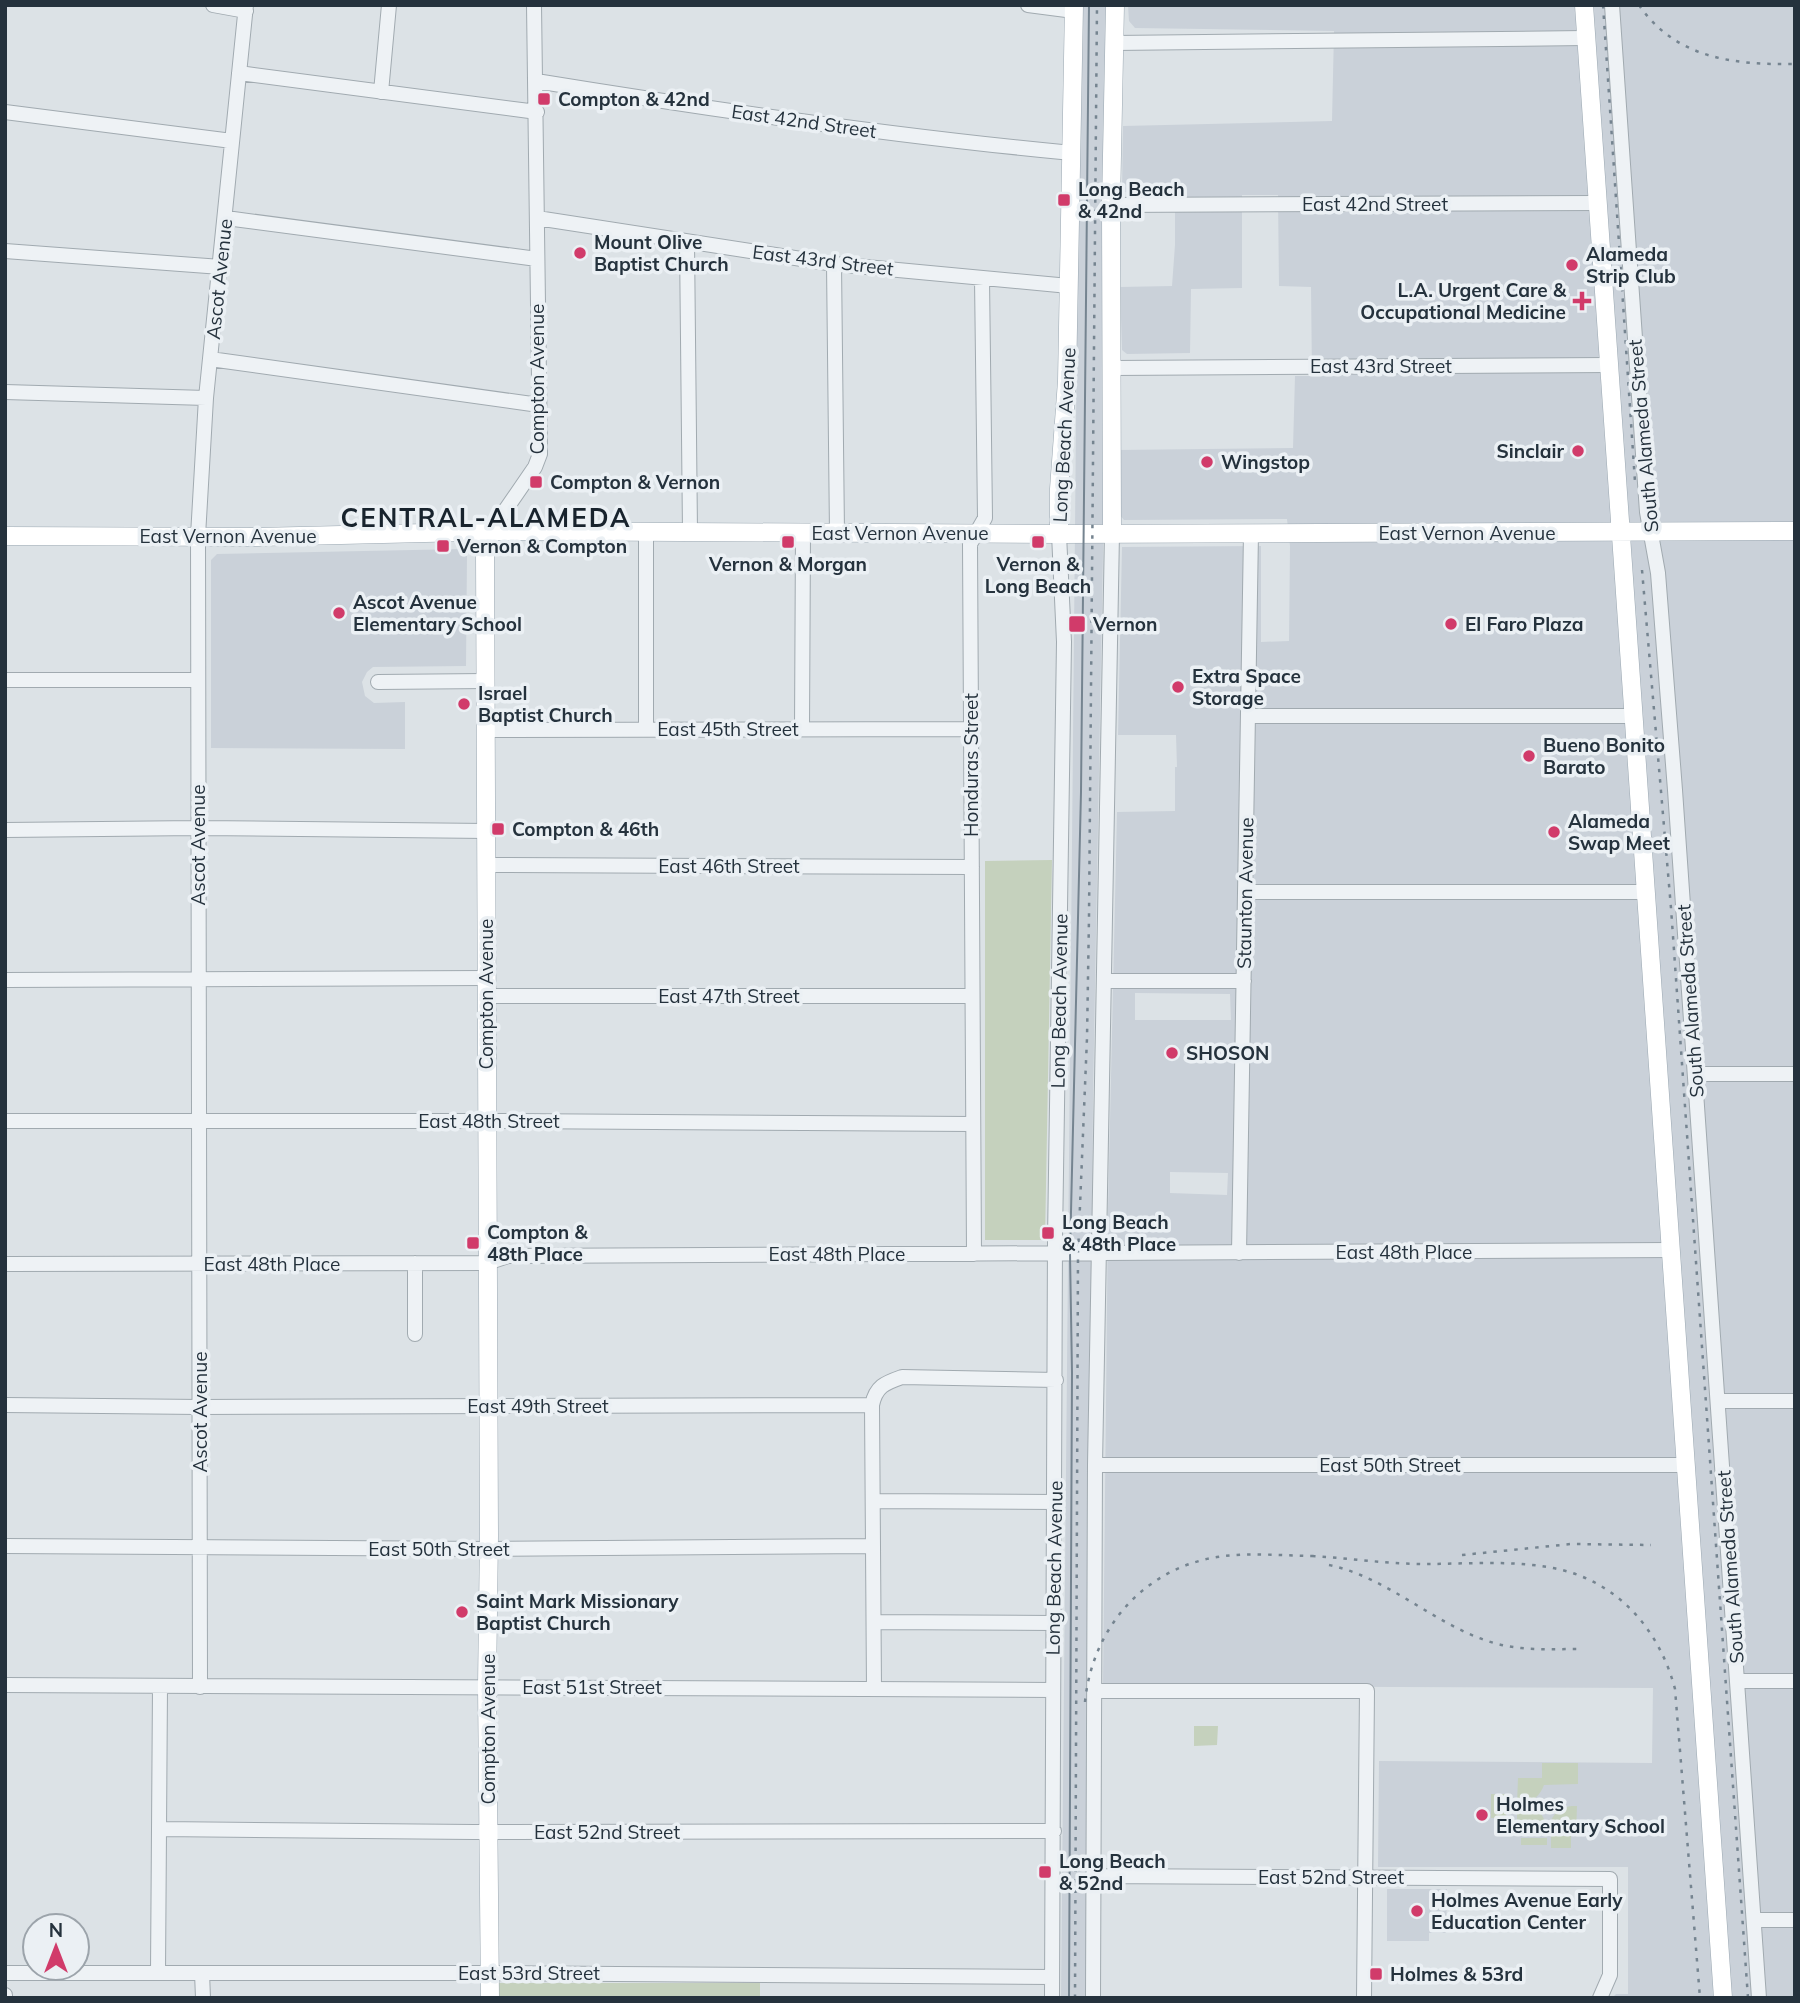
<svg xmlns="http://www.w3.org/2000/svg" width="1800" height="2003" font-family="Mulish,sans-serif">
<style>
.built{fill:#cad1d9;fill-rule:evenodd}
.green{fill:#c5d1bd}
.lines{fill:none;stroke-linecap:round;stroke-linejoin:round}
.minor-casing{stroke:#a1aab0;stroke-width:16}
.major-casing{stroke:#9ba8b2;stroke-width:19}
.minor{stroke:#eef2f5;stroke-width:14}
.major{stroke:#fff;stroke-width:18}
.tram{stroke:#758490;stroke-width:2}
.rail{stroke:#758490;stroke-width:2.5;stroke-dasharray:3.5 7;stroke-linecap:butt}
.poi-dot{fill:#d13b6a;stroke:#ebf0f4;stroke-width:2.5}
.labels{text-anchor:middle;stroke-width:7;stroke-linejoin:round;paint-order:stroke}
.poi-label{font-size:19px;font-weight:bold;fill:#25323d;stroke:#ebf0f4;text-anchor:start}
.street-label{font-size:19px;fill:#25323d;stroke:#ebf0f4}
.district-label{font-size:26px;font-weight:bold;letter-spacing:2px;fill:#18232d;stroke:#ebf0f4}
</style>
<rect width="100%" height="100%" fill="#dce2e6"/>
<path class="built" d="M1080 5H1108L1103 552 1093 1096 1087 1998H1061Z
M1128 5H1795V1998H1612L1616 1994H1628V1867H1378L1379 1761 1652 1763 1653 1688 1103 1686 1108 1210 1117 812 1175 811V767H1177L1176 735H1118L1122 547 1261 546V642L1289 641 1290 546 1287 519 1124 520 1118 513V450L1293 448 1295 376H1312L1311 287 1279 286 1278 195H1242V288L1191 289 1190 353 1127 354 1122 350 1120 287 1172 286 1175 245V193L1122 192 1123 126 1332 121 1334 31 1135 28 1129 21ZM1135 993 1230 994 1231 1020H1135ZM1170 1172 1228 1173 1227 1195 1170 1193Z
M462 549 467 556 466 666 373 667 367 672 362 682 365 696 374 703 405 702V749L211 748V560L217 554Z
M1387 1889H1447L1446 1933H1429V1941H1387Z"/>
<path class="green" d="M1052 860 1045 1240H985V861Z
M1194 1726H1218L1217 1745 1194 1746Z
M1542 1763H1578V1784L1544 1785C1539 1798 1531 1803 1517 1804L1518 1778H1542Z
M1491 1794H1507L1506 1818H1491Z
M1517 1806C1536 1806 1546 1813 1547 1833H1517Z
M1577 1806 1576 1833H1548C1550 1815 1559 1805 1577 1806Z
M1551 1836H1571V1848H1551Z
M1521 1838H1547V1845H1521Z
M499 1983H760V1998H499Z"/>
<g class="lines">
<g class="minor-casing">
<path id="minor" d="M213 5 246 11
M1028 5 1074 11
M1612 5 1647 512 1658 573 1675 790 1759 1998
M1114 43 1585 38
M239 73 537 112
M536 81C714 110 893 136 1072 153
M381 92 389 5
M5 112 232 141
M1111 205 1597 203
M226 218 537 259
M537 218 834 264 1069 286
M687 242 690 532
M5 251 221 267
M834 264 837 533
M210 359 539 405
M1112 368 1609 365
M5 392 206 398
M491 531 535 467 540 454 534 5
M646 532V729
M5 680H197
M378 682 486 681
M1248 716H1634
M802 729 803 532
M486 730 971 729
M5 830 198 828 487 831
M486 865 972 867
M1245 892H1646
M5 980 485 978
M1104 981H1244
M486 996H972
M1696 1074H1795
M5 1121H505L973 1124
M1239 1253 1251 533
M974 1254 970 544 985 518 982 279
M415 1263V1334
M5 1264 487 1263 508 1256 1671 1250
M1718 1401H1795
M5 1405 200 1407 872 1405C876 1386 885 1383 902 1377L1056 1380
M872 1405 874 1689
M1095 1465H1686
M874 1501 1056 1502
M5 1546 489 1549 873 1546
M874 1622 1053 1623
M1738 1681H1795
M5 1685 1053 1690
M200 1687 198 536 206 398 246 5
M1094 1691H1367L1364 1998
M160 1829 473 1832 1054 1831
M1093 1876 1610 1879V1975L1600 1998
M1755 1920H1795
M5 1973H490L1052 1977
M158 1973 160 1687
M202 1973 203 1998
M5 1995V1998
M1052 1998 1055 1239 1064 642 1059 534
M1093 1998 1095 1465 1112 533"/>
</g>
<g class="major-casing">
<path id="major" d="M1584 5 1723 1998
M1112 533 1111 205 1115 5
M1059 534V489L1067 381 1074 5
M5 536 257 537 513 531 1059 534 1795 531
M490 1998 487 1686 489 1536 485 553 491 531"/>
</g>
<use href="#minor" class="minor"/>
<use href="#major" class="major"/>
<path class="tram" d="M1069 1998 1072 1373 1070 1254 1081 792 1089 5"/>
<path class="rail" d="M1603 5 1635 482
M1639 5C1676 59 1735 65 1795 64
M1642 570 1671 908 1748 1998
M1462 1555 1571 1544 1651 1545
M1312 1556C1350 1558 1386 1564 1424 1564 1466 1564 1511 1560 1553 1568 1616 1580 1659 1628 1675 1689L1700 1998
M1329 1565C1390 1578 1435 1626 1494 1643 1522 1651 1551 1649 1580 1649
M1085 1702C1092 1629 1143 1569 1217 1557 1250 1552 1286 1556 1320 1556
M1075 1998 1078 1254 1087 1038 1089 917 1097 5"/>
</g>
<g class="poi-dot">
<rect x="537" y="92" width="14" height="14" rx="3.5"/>
<rect x="1057" y="193" width="14" height="14" rx="3.5"/>
<circle cx="580" cy="253" r="7"/>
<circle cx="1572" cy="265" r="7"/>
<path d="M1578.5 290.5h7v7h7v7h-7v7h-7v-7h-7v-7h7z"/>
<circle cx="1578" cy="451" r="7"/>
<circle cx="1207" cy="462" r="7"/>
<rect x="529" y="475" width="14" height="14" rx="3.5"/>
<rect x="781" y="535" width="14" height="14" rx="3.5"/>
<rect x="1031" y="535" width="14" height="14" rx="3.5"/>
<rect x="436" y="539" width="14" height="14" rx="3.5"/>
<circle cx="339" cy="613" r="7"/>
<rect x="1068" y="615" width="18" height="18" rx="3.5"/>
<circle cx="1451" cy="624" r="7"/>
<circle cx="1178" cy="687" r="7"/>
<circle cx="464" cy="704" r="7"/>
<circle cx="1529" cy="756" r="7"/>
<rect x="491" y="822" width="14" height="14" rx="3.5"/>
<circle cx="1554" cy="832" r="7"/>
<circle cx="1172" cy="1053" r="7"/>
<rect x="1041" y="1226" width="14" height="14" rx="3.5"/>
<rect x="466" y="1236" width="14" height="14" rx="3.5"/>
<circle cx="462" cy="1612" r="7"/>
<circle cx="1482" cy="1815" r="7"/>
<rect x="1038" y="1865" width="14" height="14" rx="3.5"/>
<circle cx="1417" cy="1911" r="7"/>
<rect x="1369" y="1967" width="14" height="14" rx="3.5"/>
</g>
<g class="labels">
<g class="poi-label">
<text x="558" y="106">Compton &amp; 42nd</text>
<text x="1078" y="196">Long Beach<tspan x="1078" dy="22">&amp; 42nd</tspan></text>
<text x="594" y="249">Mount Olive<tspan x="594" dy="22">Baptist Church</tspan></text>
<text x="1586" y="261">Alameda<tspan x="1586" dy="22">Strip Club</tspan></text>
<text x="1566" y="297" text-anchor="end">L.A. Urgent Care &amp;<tspan x="1566" dy="22">Occupational Medicine</tspan></text>
<text x="1564" y="458" text-anchor="end">Sinclair</text>
<text x="1221" y="469">Wingstop</text>
<text x="550" y="489">Compton &amp; Vernon</text>
<text x="457" y="553">Vernon &amp; Compton</text>
<text x="788" y="571" text-anchor="middle">Vernon &amp; Morgan</text>
<text x="1038" y="571" text-anchor="middle">Vernon &amp;<tspan x="1038" dy="22">Long Beach</tspan></text>
<text x="353" y="609">Ascot Avenue<tspan x="353" dy="22">Elementary School</tspan></text>
<text x="1093" y="631">Vernon</text>
<text x="1465" y="631">El Faro Plaza</text>
<text x="1192" y="683">Extra Space<tspan x="1192" dy="22">Storage</tspan></text>
<text x="478" y="700">Israel<tspan x="478" dy="22">Baptist Church</tspan></text>
<text x="1543" y="752">Bueno Bonito<tspan x="1543" dy="22">Barato</tspan></text>
<text x="1568" y="828">Alameda<tspan x="1568" dy="22">Swap Meet</tspan></text>
<text x="512" y="836">Compton &amp; 46th</text>
<text x="1186" y="1060">SHOSON</text>
<text x="1062" y="1229">Long Beach<tspan x="1062" dy="22">&amp; 48th Place</tspan></text>
<text x="487" y="1239">Compton &amp;<tspan x="487" dy="22">48th Place</tspan></text>
<text x="476" y="1608">Saint Mark Missionary<tspan x="476" dy="22">Baptist Church</tspan></text>
<text x="1496" y="1811">Holmes<tspan x="1496" dy="22">Elementary School</tspan></text>
<text x="1059" y="1868">Long Beach<tspan x="1059" dy="22">&amp; 52nd</tspan></text>
<text x="1431" y="1907">Holmes Avenue Early<tspan x="1431" dy="22">Education Center</tspan></text>
<text x="1390" y="1981">Holmes &amp; 53rd</text>
</g>
<g class="street-label">
<text transform="translate(804 121) rotate(8)" y="7">East 42nd Street</text>
<text x="1375" y="211">East 42nd Street</text>
<text transform="translate(823 260) rotate(7)" y="7">East 43rd Street</text>
<text transform="translate(219 279) rotate(-84)" y="7">Ascot Avenue</text>
<text x="1381" y="373">East 43rd Street</text>
<text transform="translate(537 379) rotate(-90)" y="7">Compton Avenue</text>
<text transform="translate(1064 435) rotate(-87)" y="7">Long Beach Avenue</text>
<text transform="translate(1643 436) rotate(-95)" y="7">South Alameda Street</text>
<text x="900" y="540">East Vernon Avenue</text>
<text x="1467" y="540">East Vernon Avenue</text>
<text x="228" y="543">East Vernon Avenue</text>
<text x="728" y="736">East 45th Street</text>
<text transform="translate(971 765) rotate(-90)" y="7">Honduras Street</text>
<text transform="translate(198 845) rotate(-90)" y="7">Ascot Avenue</text>
<text x="729" y="873">East 46th Street</text>
<text transform="translate(1245 893) rotate(-89)" y="7">Staunton Avenue</text>
<text transform="translate(486 994) rotate(-90)" y="7">Compton Avenue</text>
<text x="729" y="1003">East 47th Street</text>
<text transform="translate(1059 1001) rotate(-89)" y="7">Long Beach Avenue</text>
<text transform="translate(1690 1001) rotate(-94)" y="7">South Alameda Street</text>
<text x="489" y="1128">East 48th Street</text>
<text x="1404" y="1259">East 48th Place</text>
<text x="837" y="1261">East 48th Place</text>
<text x="272" y="1271">East 48th Place</text>
<text x="538" y="1413">East 49th Street</text>
<text transform="translate(200 1412) rotate(-90)" y="7">Ascot Avenue</text>
<text x="1390" y="1472">East 50th Street</text>
<text x="439" y="1556">East 50th Street</text>
<text transform="translate(1730 1567) rotate(-94)" y="7">South Alameda Street</text>
<text transform="translate(1054 1568) rotate(-89)" y="7">Long Beach Avenue</text>
<text x="592" y="1694">East 51st Street</text>
<text transform="translate(488 1729) rotate(-90)" y="7">Compton Avenue</text>
<text x="607" y="1839">East 52nd Street</text>
<text x="1331" y="1884">East 52nd Street</text>
<text x="529" y="1980">East 53rd Street</text>
</g>
<g class="district-label">
<text x="486" y="527">CENTRAL-ALAMEDA</text>
</g>
</g>
<rect width="1800" height="2003" fill="none" stroke="#25323d" stroke-width="14"/>
<g transform="translate(56 1947)"><circle r="33" fill="#ebf0f4" stroke="#9ca4ab" stroke-width="2"/>
<path d="M0-5L12 26L0 18L-12 26Z" fill="#d13b6a"/>
<text y="-10" font-size="19" font-weight="bold" text-anchor="middle" fill="#25323d">N</text>
</g>
</svg>
